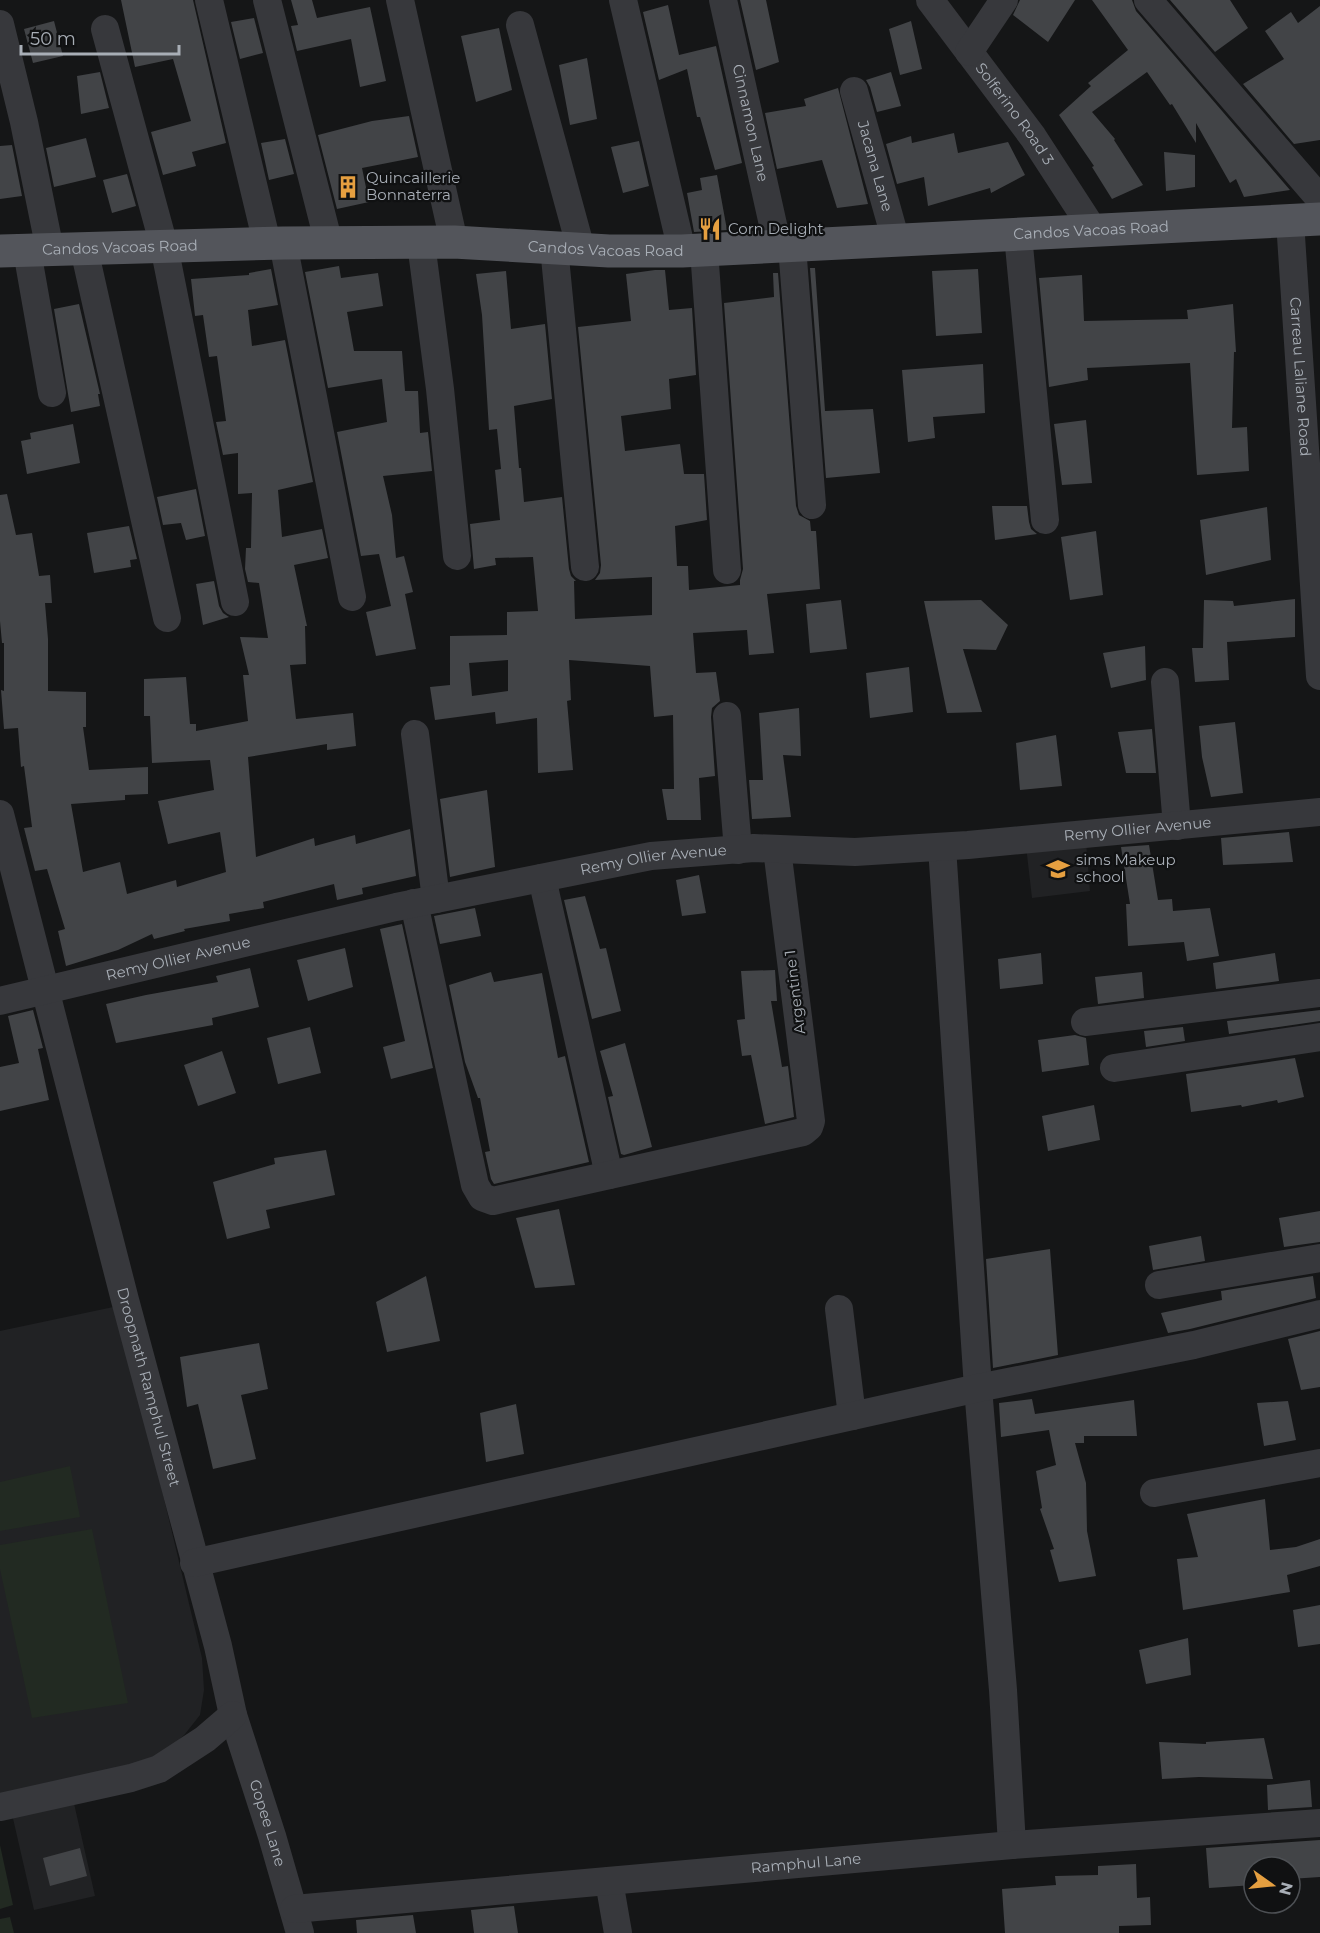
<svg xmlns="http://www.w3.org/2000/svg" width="1320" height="1933" font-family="Montserrat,sans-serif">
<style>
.built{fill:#212224}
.green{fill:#222a22}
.building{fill:#424447;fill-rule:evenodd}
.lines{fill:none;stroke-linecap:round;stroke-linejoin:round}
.minor{stroke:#37383c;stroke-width:28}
.major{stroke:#53555b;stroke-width:33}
.labels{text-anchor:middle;stroke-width:4.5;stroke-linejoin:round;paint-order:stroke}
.street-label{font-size:15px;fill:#a8aeb6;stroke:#101112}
.poi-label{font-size:15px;fill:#a8aeb6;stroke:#101112;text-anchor:start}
</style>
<rect width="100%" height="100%" fill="#151617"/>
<path class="built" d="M1086 842 1090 891 1032 898 1026 846Z
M118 1306 202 1658 204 1690 200 1715 185 1734 165 1754 0 1805V1331Z
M73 1799 95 1896 34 1910 12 1814Z"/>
<path class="green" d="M70 1466 80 1517 0 1531V1482Z
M92 1529 128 1703 32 1718 0 1569V1545Z
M0 1845 13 1905 0 1909Z
M10 1917 14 1933H0V1919Z"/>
<path class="building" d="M121 0H193L226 143 192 152 196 166 163 175 151 132 191 121 173 59 135 67Z
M291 0H312L317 18 370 7 386 81 360 87 351 39 297 51 291 26 298 25Z
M740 0H766L779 62 756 70Z
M1020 0H1075L1048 42 1013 15Z
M1092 0H1132L1136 11 1290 190 1244 197 1236 179 1230 183 1196 123V143L1172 104 1170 105 1147 72 1092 112 1115 139 1114 140 1143 185 1112 199 1092 167 1094 166 1059 115 1091 86 1088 83 1128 50Z
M1170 0H1230L1248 28 1215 52Z
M668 5 679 55 716 46 742 163 715 170 700 117H697L687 69 659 80 643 12Z
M1320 6V140L1294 144 1243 84 1284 59 1265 31 1291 12 1298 23Z
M254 18 263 53 240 59 231 22Z
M54 21 63 56 33 63 24 29Z
M911 21 922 69 900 75 889 29Z
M499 28 512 90 476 102 461 36Z
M587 58 597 119 570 125 559 65Z
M100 72 109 108 81 114 77 76Z
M891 72 901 106 877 112 870 87 866 80Z
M838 88 868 204 837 208 822 160 777 169 765 113 806 106 804 99Z
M409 116 418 157 362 168 369 202 337 209 318 135 372 121Z
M954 133 958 153 1008 142 1025 175 991 193 990 188 928 206 924 177 897 184 886 144 911 136 912 143Z
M86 138 96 177 54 187 46 148Z
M285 139 294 174 269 180 261 143Z
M639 141 649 186 623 193 611 147Z
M12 145 22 196 0 199V146Z
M1164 152 1195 155V187L1166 191Z
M127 174 136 206 112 213 103 180Z
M717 175 727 230 694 232 687 193 702 190 700 178Z
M339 266 341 278 378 273 383 306 347 312 354 351H402L405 391H418L420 433 428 432 432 471 383 476 392 515 396 558 404 556 413 592 405 594 416 649 376 656 366 612 391 606 379 554 361 556 337 432 387 422 382 379 328 388 305 272Z
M810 268H815L825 411 873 409 880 473 826 478Z
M271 269 278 305 248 310 252 346 285 340 313 482 278 490 282 537 322 529 328 558 294 565 307 626H305L306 664 290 665 296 719 353 713 356 746 327 750V744L248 757 256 857 314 838 315 846 355 835 356 844 410 829 416 876 362 888 363 894 337 900 334 884 263 902 264 908 229 914 230 921 184 929 185 931 154 939 152 934 118 950 66 966 58 931 65 929 47 869 35 871 24 828 32 827 24 766 21 767 18 728 4 729 1 690 4 691V643H2L0 621V495L7 494 16 535 32 533 39 576 50 575 52 603H45L48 639V691L86 692V727H83L89 770 148 767V794L125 795V800L71 804 83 872 120 862 127 894 176 880 177 887 226 872 220 832 168 844 158 801 214 790 210 760 152 763 150 716H144V679L186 677 190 724H196V731L248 721 243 675H249L240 637 268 638 259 583 248 582 245 569 246 548H251L252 493 238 494V453L223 455 216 422 226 421 217 356 209 357 203 315 195 316 191 279 249 275V273Z
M978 269 982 333 936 336 932 271Z
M655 270H665L669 310 692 308 696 375 669 379 671 409 621 416 625 451 680 444 684 474H704L707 520 675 526 677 566H688L689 590 740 585V580L743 569 724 303 774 297 773 273H778L796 506 799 515 810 521 811 531H816L820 589 767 594 774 653 749 655 747 630 693 633 696 673 716 672 720 701 712 708 711 717 715 776 699 778 701 820H667L662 789H674L673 715 654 717 650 666 569 660 571 700 567 701 573 770 538 773 537 718 496 724 495 712 435 720 430 687 450 685V636L507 635V612L538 611 533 557 495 558 496 565 474 569 470 524 500 520 495 470 501 469 497 429 489 430 482 315 476 274 506 271 511 329 545 324 552 399 514 406 519 468H521L524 502 562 497 569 569 571 576 576 581H574L575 619 652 615V577L595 580 600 573 601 565 578 327 631 321 626 274ZM508 660V691L472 696 469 663Z
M1082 275 1084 321 1188 319 1187 310 1233 304 1236 352H1234L1232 428 1247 427 1249 471 1197 475 1190 363 1087 368 1088 380 1049 387 1039 278Z
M79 304 100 394H98L100 406 71 412 54 309Z
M983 364 985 413 933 417 935 438 908 442 902 370Z
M1086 420 1092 483 1062 485 1054 424Z
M73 424 80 463 27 474 21 441 31 439 30 433Z
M196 489 205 536 186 540 181 523 163 525 157 497Z
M992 506H1027L1029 522 1031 529 1037 534 995 540Z
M1267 507 1271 560 1206 575 1200 520Z
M129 526 137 559 130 560 131 567 94 573 87 533Z
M1096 531 1103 595 1070 600 1061 537Z
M214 581 219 606 223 613 229 617 203 625 196 584Z
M1295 599V637L1227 642 1229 680 1195 682 1192 648H1203L1204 600 1233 601 1234 606Z
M841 600 847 649 810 653 806 604Z
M981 600 1008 625 996 650 963 649 982 712 947 713 924 601Z
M1145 646 1146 680 1111 688 1103 653Z
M909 667 913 712 870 718 866 673Z
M799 708 801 756 783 755 791 817 752 819 749 780H763L759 713Z
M1235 722 1243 793 1211 797 1202 757 1199 726Z
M1152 729 1156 773H1126L1118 732Z
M1056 735 1062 786 1020 790 1016 743Z
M487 790 495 867 450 877 440 799Z
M1289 832 1293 862 1223 865 1221 838Z
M1149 845 1158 900 1172 899 1173 911 1210 908 1219 956 1187 961 1184 942 1128 946 1126 904H1130L1121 847Z
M699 875 706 913 682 916 676 880Z
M585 896 600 949 606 948 621 1011 592 1019 564 900Z
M475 908 481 936 440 944 434 916Z
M402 924 433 1068 391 1079 383 1047 405 1041 380 929Z
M345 948 353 987 308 1001 297 960Z
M1041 953 1043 984 1000 989 998 959Z
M1275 953 1279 981 1216 989 1213 963Z
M250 968 259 1007 212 1018 213 1025 116 1043 106 1004 146 995 218 982 216 976Z
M775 970 777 1001H771L782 1067 788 1066 794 1117 765 1124 751 1055 742 1056 737 1020 745 1019 741 971Z
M491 972 494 982 542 973 558 1058 565 1056 589 1162 494 1184 491 1179 485 1152 490 1151 480 1098H478L465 1062 449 985Z
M1142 972 1144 998 1098 1004 1095 977Z
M33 1010 43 1048 38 1049 49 1100 0 1111V1067L19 1063 8 1016Z
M1320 1010V1021L1229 1034 1227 1021Z
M310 1027 321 1073 278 1084 267 1038Z
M1183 1027 1185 1041 1146 1047 1144 1031Z
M1075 1035 1086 1038 1089 1065 1042 1072 1038 1040Z
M625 1043 652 1147 624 1155 621 1154 608 1097 613 1096 600 1051Z
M222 1051 236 1093 198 1106 184 1065Z
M1295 1058 1304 1097 1278 1103 1277 1100 1242 1107 1241 1105 1191 1112 1186 1074Z
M1094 1105 1100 1140 1048 1151 1042 1116Z
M326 1150 335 1195 266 1210 270 1228 227 1239 213 1182 275 1164 274 1158Z
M559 1209 575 1285 535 1288 516 1218Z
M1320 1211V1242L1284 1247 1279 1218Z
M1201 1236 1205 1261 1153 1270 1149 1246Z
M1050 1249 1058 1355 993 1368 986 1259Z
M426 1276 440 1341 387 1352 376 1302Z
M1313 1276 1316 1298 1190 1329 1168 1333 1161 1313 1222 1300 1221 1291Z
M1320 1331V1387L1301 1390 1288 1339Z
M259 1343 268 1389 241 1395 256 1459 213 1469 198 1404 187 1407 180 1357Z
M1032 1399 1035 1414 1134 1400 1137 1436H1084V1443H1075L1086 1483 1087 1531 1096 1576 1059 1582 1050 1550 1054 1549 1040 1509 1042 1508 1036 1471 1056 1465 1049 1430 1001 1437 999 1403Z
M1288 1401 1296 1440 1264 1446 1257 1403Z
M516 1404 524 1454 486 1462 480 1413Z
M1265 1499 1270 1550 1296 1547 1320 1539V1566L1287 1575 1290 1592 1183 1610 1177 1559 1198 1557 1187 1514Z
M1320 1605V1644L1298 1647 1293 1610Z
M1188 1638 1191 1675 1146 1684 1139 1650Z
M1264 1738 1273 1779 1199 1777 1162 1779 1159 1742 1206 1744V1742Z
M1310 1780 1312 1807 1268 1810 1267 1785Z
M1320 1840V1877L1290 1879V1867H1254V1885L1209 1888 1206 1848Z
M80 1848 87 1876 50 1886 43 1858Z
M1136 1864 1137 1898 1150 1897 1151 1925 1119 1926V1933H1005L1002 1889 1056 1885 1055 1876 1098 1875V1866Z
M514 1906 518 1933H474L471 1910Z
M413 1915 416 1933H357L356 1920Z"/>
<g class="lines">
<g class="minor">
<path d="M209 0 267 243"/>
<path d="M267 0 329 244"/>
<path d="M400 0 454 242"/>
<path d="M623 0 682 251"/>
<path id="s1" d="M723 0 778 247"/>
<path id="s2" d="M930 0 1033 137 1094 231"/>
<path d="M1148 0 1320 199"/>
<path d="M0 24 24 122 50 250"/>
<path d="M520 25 581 249"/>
<path d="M105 29 164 246 235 602"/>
<path d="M969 52 1004 0"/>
<path id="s3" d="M854 91 896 241"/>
<path id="s4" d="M1290 221 1320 676"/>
<path d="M1018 235 1045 520"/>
<path d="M283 243 352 597"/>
<path d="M421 243 440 389 457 556"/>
<path d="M792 246 812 505"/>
<path d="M554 247 585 567"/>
<path d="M84 249 167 618"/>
<path d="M704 250 727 570"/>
<path d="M27 251 52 393"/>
<path d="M1165 682 1177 826"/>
<path d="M727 716 738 850"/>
<path d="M415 734 436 899"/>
<path id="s5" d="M0 814 125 1300 218 1646 233 1715 272 1836 300 1933"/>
<path d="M942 847 978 1388 1003 1690 1012 1845"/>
<path d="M542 878 609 1175"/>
<path d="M414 903 475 1185 482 1197 493 1201 803 1132 809 1127 811 1121 777 849"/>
<path id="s6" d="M0 1001 396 907 651 856 754 848 855 852 968 845 1320 812"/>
<path d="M1085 1022 1320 993"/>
<path d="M1114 1068 1320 1037"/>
<path d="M1159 1285 1320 1258"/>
<path d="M839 1309 852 1416"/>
<path d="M1154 1493 1320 1463"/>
<path d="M194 1563 978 1388 1194 1345 1320 1314"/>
<path d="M0 1807 131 1778 159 1769 205 1739 233 1715"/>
<path d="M609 1881 618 1933"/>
<path id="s7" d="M294 1909 1012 1845 1320 1823"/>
</g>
<path class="major" id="s8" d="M0 251 283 243 454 242 609 251H682L1320 219"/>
</g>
<defs>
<g id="building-bare" transform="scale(1.8)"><path d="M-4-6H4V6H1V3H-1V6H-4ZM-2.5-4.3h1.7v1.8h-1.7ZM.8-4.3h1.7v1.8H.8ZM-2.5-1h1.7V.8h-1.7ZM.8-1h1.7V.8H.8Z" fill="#e59f40" stroke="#101112" stroke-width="2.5" paint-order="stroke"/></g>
<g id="restaurant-bare" transform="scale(1.8)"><path d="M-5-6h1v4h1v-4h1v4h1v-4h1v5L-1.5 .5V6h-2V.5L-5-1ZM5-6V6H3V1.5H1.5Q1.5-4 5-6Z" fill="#e59f40" stroke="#101112" stroke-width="2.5" paint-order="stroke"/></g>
<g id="school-bare" transform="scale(1.8)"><path d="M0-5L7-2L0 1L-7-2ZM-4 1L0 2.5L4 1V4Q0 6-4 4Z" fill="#e59f40" stroke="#101112" stroke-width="2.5" paint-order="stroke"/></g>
</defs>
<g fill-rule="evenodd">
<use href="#building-bare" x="348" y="187"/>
<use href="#restaurant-bare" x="710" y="229"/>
<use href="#school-bare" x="1058" y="869"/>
</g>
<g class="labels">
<g class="street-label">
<text dy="5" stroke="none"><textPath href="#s2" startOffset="142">Solferino Road 3</textPath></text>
<text dy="5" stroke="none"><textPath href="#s1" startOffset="126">Cinnamon Lane</textPath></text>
<text dy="5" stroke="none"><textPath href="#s3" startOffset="78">Jacana Lane</textPath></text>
<text dy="5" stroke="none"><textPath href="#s8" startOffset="1092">Candos Vacoas Road</textPath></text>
<text dy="5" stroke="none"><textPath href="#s8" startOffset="120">Candos Vacoas Road</textPath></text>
<text dy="5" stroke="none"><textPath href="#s8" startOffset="606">Candos Vacoas Road</textPath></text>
<text dy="5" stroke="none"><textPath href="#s4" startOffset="156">Carreau Laliane Road</textPath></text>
<text dy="5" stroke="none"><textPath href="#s6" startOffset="1155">Remy Ollier Avenue</textPath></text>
<text dy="5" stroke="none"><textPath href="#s6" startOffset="669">Remy Ollier Avenue</textPath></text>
<text dy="5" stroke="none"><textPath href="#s6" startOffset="183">Remy Ollier Avenue</textPath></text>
<text transform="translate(795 992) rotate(-97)" y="5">Argentine 1</text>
<text dy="5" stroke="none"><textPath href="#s5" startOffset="592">Droopnath Ramphul Street</textPath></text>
<text dy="5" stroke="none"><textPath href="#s5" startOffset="1044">Gopee Lane</textPath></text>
<text dy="5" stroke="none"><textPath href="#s7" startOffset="514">Ramphul Lane</textPath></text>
</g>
<g class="poi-label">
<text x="366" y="183">Quincaillerie<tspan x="366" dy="17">Bonnaterra</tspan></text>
<text x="728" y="234">Corn Delight</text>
<text x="1076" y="865">sims Makeup<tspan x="1076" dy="17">school</tspan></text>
</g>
</g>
<g transform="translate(1272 1885) rotate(105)"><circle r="28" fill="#101112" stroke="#4d5054" stroke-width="1.5"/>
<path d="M0-4.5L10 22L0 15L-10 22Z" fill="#e59f40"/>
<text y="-9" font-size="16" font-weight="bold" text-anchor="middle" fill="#a8aeb6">N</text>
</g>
<path d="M21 45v9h158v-9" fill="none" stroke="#a8aeb6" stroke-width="3"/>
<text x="30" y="45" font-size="18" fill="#a8aeb6" stroke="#101112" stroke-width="4.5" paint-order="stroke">50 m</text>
</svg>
